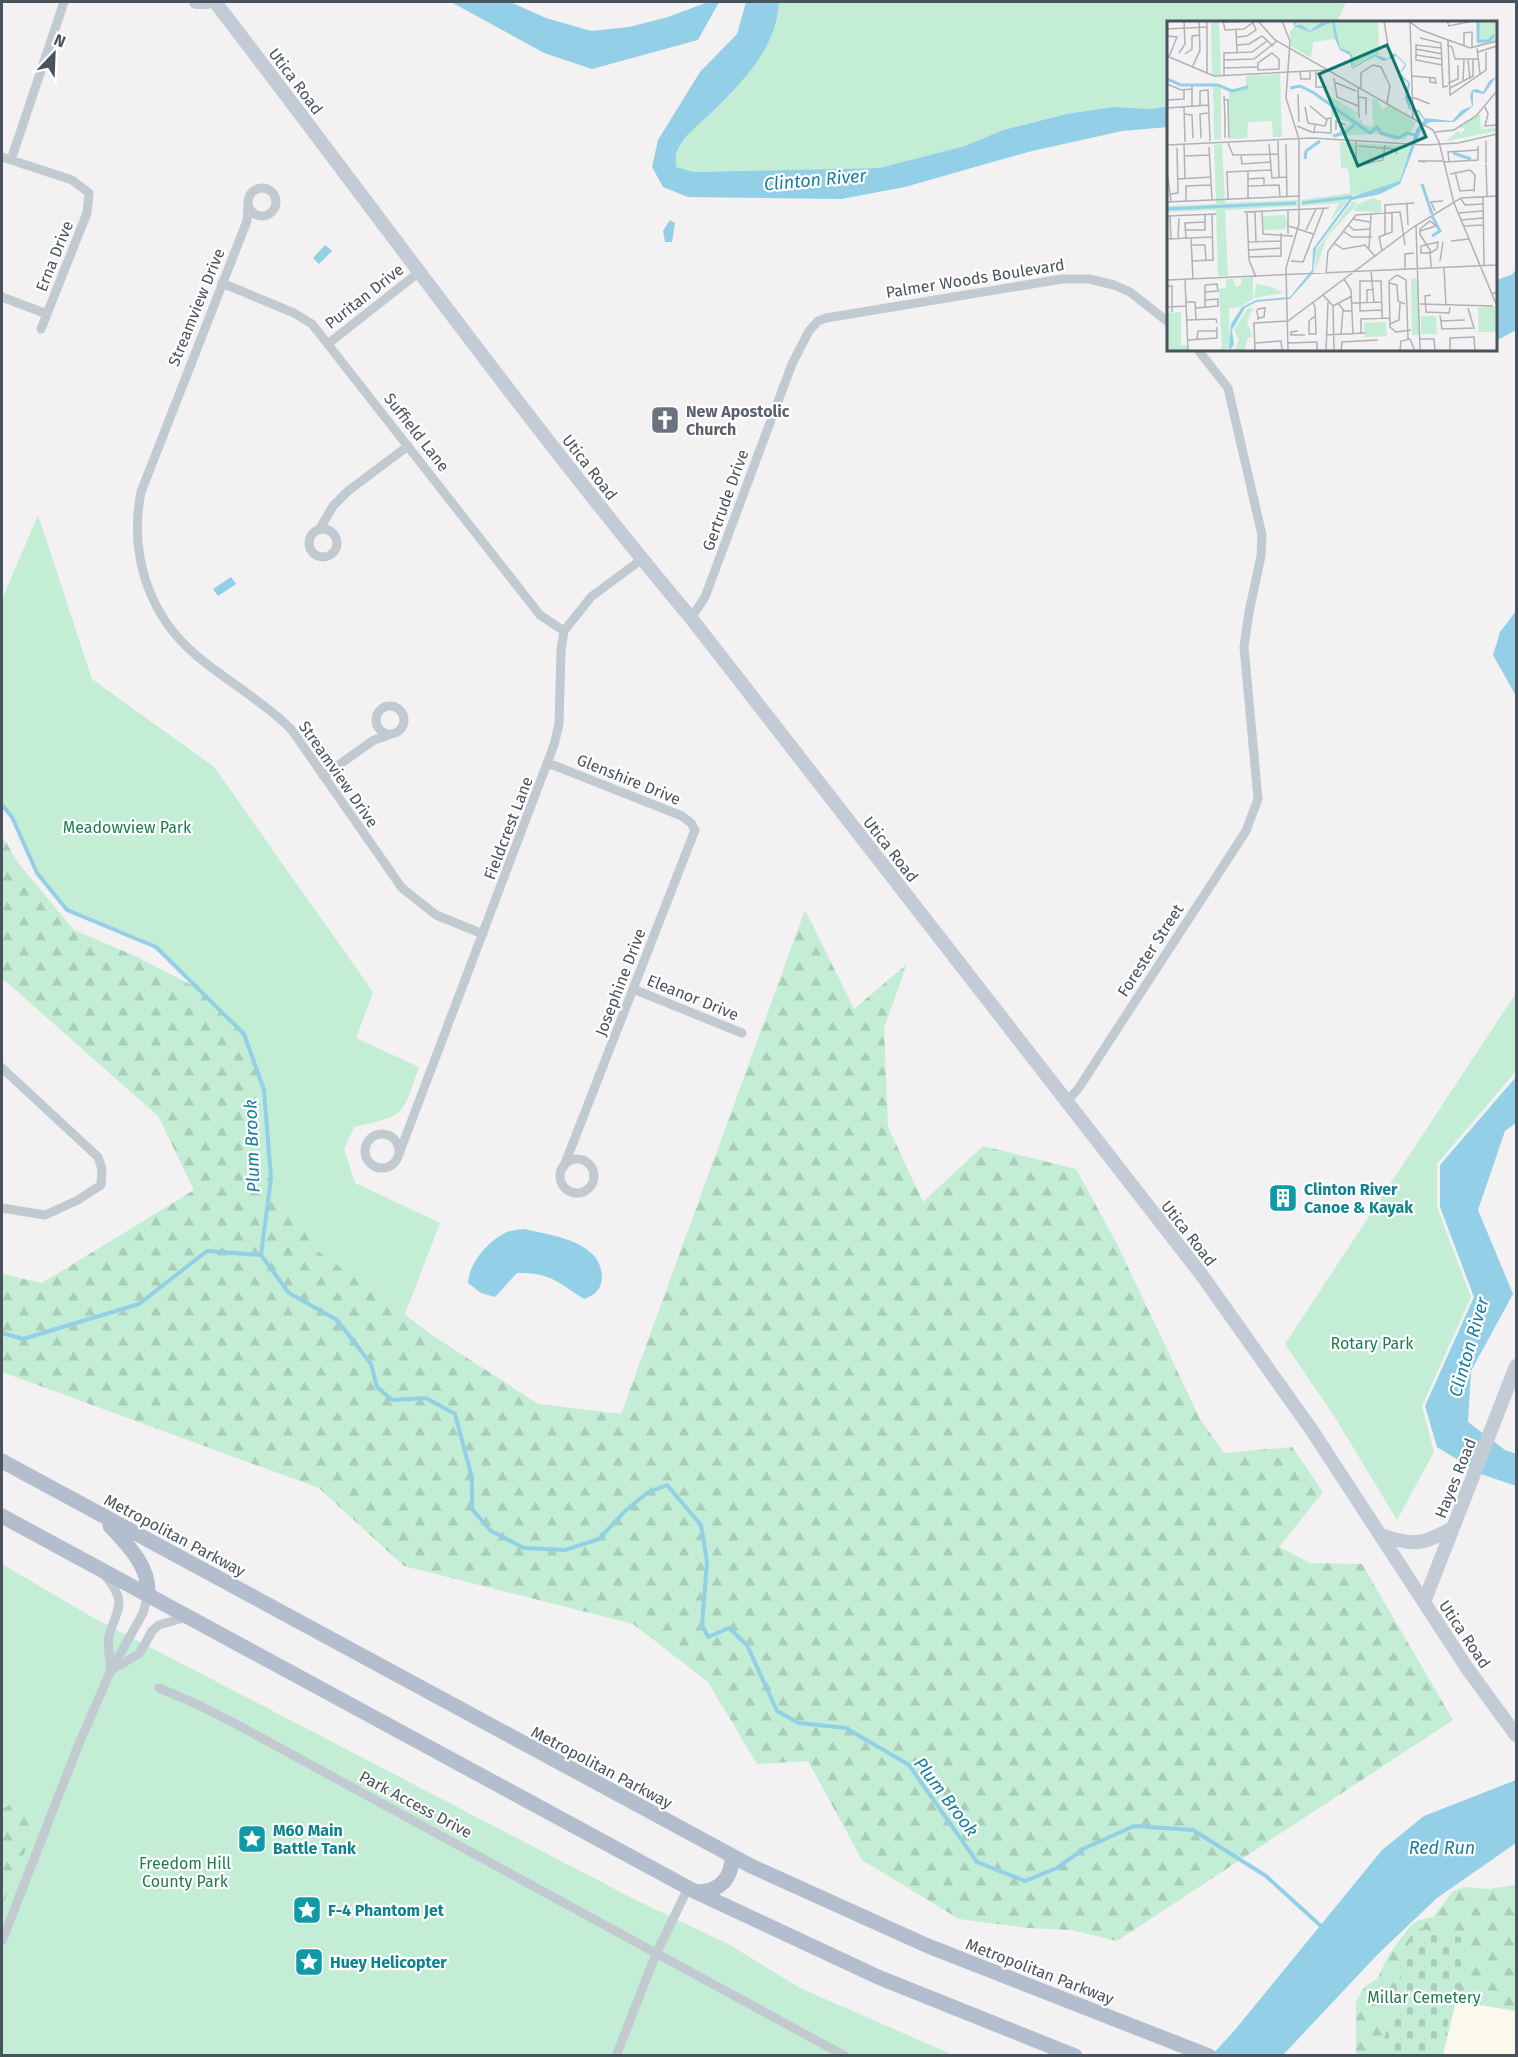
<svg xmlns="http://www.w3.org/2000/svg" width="1518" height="2057" font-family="'Fira Sans',sans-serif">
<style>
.commercial{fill:#fbf8ec}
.green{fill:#c3edd5}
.forest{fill:url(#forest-firs)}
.cemetery{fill:url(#cemetery-stones)}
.water{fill:#93d0e7}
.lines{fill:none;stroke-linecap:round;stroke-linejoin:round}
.stream{stroke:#93d0e7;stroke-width:4}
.street{stroke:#c2cad1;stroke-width:9}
.secondary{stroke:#c3cbd6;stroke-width:14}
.primary{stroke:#b2becd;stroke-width:15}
.labels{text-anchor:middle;stroke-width:4.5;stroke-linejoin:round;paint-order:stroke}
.street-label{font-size:16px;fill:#49535d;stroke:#fff}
.worship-label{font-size:16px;font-weight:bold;fill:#5b616d;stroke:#fff;text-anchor:start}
.park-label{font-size:16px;fill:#1e7b51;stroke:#fff}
.culture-label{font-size:16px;font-weight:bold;fill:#0d838f;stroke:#fff;text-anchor:start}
.water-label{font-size:18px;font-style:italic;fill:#167ea3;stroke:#fff}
.inset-river{fill:none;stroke:#93d0e7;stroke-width:3}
.inset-road{fill:none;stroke:#afb2b6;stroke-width:1.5}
.view{fill:#0f766e;fill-opacity:0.15;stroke:#0f766e;stroke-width:3}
.inset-edge{fill:none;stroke:#49535d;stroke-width:3}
</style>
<defs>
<pattern id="forest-firs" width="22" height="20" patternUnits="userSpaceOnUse" patternTransform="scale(1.5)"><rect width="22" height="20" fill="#c3edd5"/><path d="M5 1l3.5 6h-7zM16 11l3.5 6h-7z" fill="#a9cdb9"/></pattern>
<pattern id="cemetery-stones" width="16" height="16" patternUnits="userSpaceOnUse" patternTransform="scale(1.5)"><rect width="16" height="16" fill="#c3edd5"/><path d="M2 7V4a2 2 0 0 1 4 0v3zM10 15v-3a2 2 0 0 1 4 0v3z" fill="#a9cdb9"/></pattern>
</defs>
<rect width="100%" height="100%" fill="#f3f1f1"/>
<path class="commercial" d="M1456 2000 1516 2011V2055L1443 2056Z"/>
<path class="green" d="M779 2H1346L1337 22H1168V106L1151 109 1113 107 1065 114 1003 130 965 146 879 168 694 172 675 167 677 149 778 16Z
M38 515 92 679 214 767 373 992 356 1038 419 1067C401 1117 407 1115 354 1127L344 1149 355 1183 440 1223 377 1387 289 1293 244 1034 156 947 67 910 37 873 12 817 2 805V599Z
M1516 993V1071L1437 1164V1207L1471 1297 1422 1406 1434 1452 1397 1520 1336 1419 1285 1344Z
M2 1564 92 1617 634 1899 730 1945 800 1988 953 2055 2 2056Z"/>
<path class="forest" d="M2 836 19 864 74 930 135 956 197 988 244 1034 264 1090 271 1178 315 1249 438 1339 538 1404 621 1414 805 910 854 1009 907 964 884 1028 888 1127 923 1202 983 1146 1076 1169 1117 1244 1200 1419 1224 1453 1292 1447 1323 1492 1279 1547 1310 1563 1362 1564 1453 1720 1117 1941 1071 1930 1027 1928 959 1919 862 1860 808 1761 757 1764 708 1682 633 1624 404 1566 319 1488 2 1372V1274L42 1283 194 1190 158 1116 2 978Z
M28 1796 33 1810 34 1830 2 1906V1809Z
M1516 1885V2011L1456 2001 1443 2055 1356 2056V2001L1365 1986 1377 1979 1390 1953 1411 1925 1419 1920 1433 1917 1453 1891 1464 1887 1488 1889Z"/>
<path class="cemetery" d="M1413 1927 1469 1939 1440 2055H1380Z"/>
<path class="water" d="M451 2H510L546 18 591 31 629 27 668 17 708 2H719L698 40 592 69 544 53Z
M746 2H779C777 48 741 84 710 114 699 124 684 136 678 149 675 153 676 162 676 167L694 172 879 168 965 146 1003 130 1066 114 1113 107 1151 109 1168 106V127L1122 131 1028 152 905 187 841 199 688 197 663 187 652 167 658 140 700 72 737 34Z
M670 220 675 223 672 242H665L663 231Z
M325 245 332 251 319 264 313 258Z
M1516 270V330L1496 341V280L1511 275Z
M231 577 236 584 218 596 213 589Z
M1516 611V696L1493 655 1500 632Z
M1516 1077V1123L1505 1131 1478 1210 1513 1294 1471 1371 1468 1422 1505 1450 1516 1454V1486L1481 1474 1437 1447 1425 1406 1474 1297 1440 1207V1165Z
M524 1229C550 1235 601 1241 602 1276 602 1289 595 1295 584 1299 558 1282 549 1272 517 1273L495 1297 481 1293 468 1283C469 1264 487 1242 505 1233 510 1230 518 1230 524 1229Z
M1516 1780V1843L1437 1898 1378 1954 1283 2055 1211 2056 1234 2031 1382 1850 1424 1816Z"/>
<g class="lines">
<path class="stream" d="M2 805 12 817 37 873 67 910 156 947 244 1034 264 1090 271 1178 261 1255 289 1293 337 1320 371 1364 377 1387 392 1400 426 1398 455 1414 472 1478V1509L491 1531 524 1548 565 1550 599 1539 626 1510 647 1493 667 1485 701 1525 707 1562 702 1625 708 1637 729 1628 747 1645 777 1711 799 1723 846 1728 909 1765 977 1862 1025 1881 1057 1868 1085 1848 1134 1826 1193 1830 1266 1876 1323 1928
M2 1333 23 1339 139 1304 207 1251 261 1255"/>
<path class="street" d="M2 157 72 180 89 193 87 213 41 329
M11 160 64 2
M248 202a14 14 0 1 1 28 0a14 14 0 1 1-28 0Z
M248 206 247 221 141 492C129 554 148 615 197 656 228 682 263 701 291 729L402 888 436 915 483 934
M222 283 294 313 312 324 540 615 564 631
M2 297 47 314
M329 343 418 273
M309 543a14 14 0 1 1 28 0a14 14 0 1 1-28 0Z
M319 530 333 506 348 491 408 446
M691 618 705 597 792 364 809 331 818 321 826 318 1062 279H1089L1114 285 1130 292 1168 322
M376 720a14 14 0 1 1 28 0a14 14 0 1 1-28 0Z
M548 763 682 816 691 823 695 830 564 1166
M323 776 374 740 389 735
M633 989 742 1033
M2 1068 98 1157 102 1169 101 1185 78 1200 45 1215 2 1208
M1066 1102 1078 1089 1246 831 1258 799 1244 647 1249 612 1261 556 1262 535 1228 388 1198 350
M365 1151a17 17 0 1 1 34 0a17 17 0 1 1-34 0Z
M399 1154 554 745 559 724 561 651 564 631 591 597 642 559
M560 1176a17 17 0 1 1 34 0a17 17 0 1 1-34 0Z
M104 1574C129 1604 117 1607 109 1636 107 1646 110 1660 111 1670
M113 1669 140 1653 152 1631 159 1625 186 1617
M159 1688 201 1706 247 1730 845 2056
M2 1941 78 1746 111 1670 143 1613 148 1595
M616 2056 656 1954 688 1888"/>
<path class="secondary" d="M196 2H207
M215 2C373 207 524 419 691 618L1201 1274 1311 1429 1467 1668 1516 1735
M1384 1536C1415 1547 1425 1543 1453 1528
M1424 1602 1516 1366"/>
<path class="primary" d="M2 1461 751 1866 928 1946 1209 2056
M2 1516 696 1892 878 1977 1075 2056
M110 1526C128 1545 150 1567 148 1595
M696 1892C719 1892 732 1880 732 1856"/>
</g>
<defs>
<g id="church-square" transform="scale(1.5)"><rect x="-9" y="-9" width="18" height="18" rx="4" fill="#6b7280" stroke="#fff"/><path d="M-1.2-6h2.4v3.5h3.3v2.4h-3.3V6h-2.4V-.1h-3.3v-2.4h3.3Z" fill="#fff"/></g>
<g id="building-square" transform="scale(1.5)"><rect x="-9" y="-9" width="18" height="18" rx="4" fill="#0f9aa8" stroke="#fff"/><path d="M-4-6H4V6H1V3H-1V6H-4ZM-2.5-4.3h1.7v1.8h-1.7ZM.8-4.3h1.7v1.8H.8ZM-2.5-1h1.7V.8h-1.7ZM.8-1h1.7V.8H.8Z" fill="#fff"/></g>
<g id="sight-square" transform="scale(1.5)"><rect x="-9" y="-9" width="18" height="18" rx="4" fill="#0f9aa8" stroke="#fff"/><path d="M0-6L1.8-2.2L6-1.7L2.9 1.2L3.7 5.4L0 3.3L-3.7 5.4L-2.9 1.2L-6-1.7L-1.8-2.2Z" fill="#fff"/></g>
</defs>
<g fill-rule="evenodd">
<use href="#church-square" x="665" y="420"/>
<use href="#building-square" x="1283" y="1198"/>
<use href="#sight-square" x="252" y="1839"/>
<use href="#sight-square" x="307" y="1910"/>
<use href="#sight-square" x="309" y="1962"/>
</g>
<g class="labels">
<g class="street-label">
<text transform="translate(296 81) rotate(53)" y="6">Utica Road</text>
<text transform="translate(54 256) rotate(-68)" y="6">Erna Drive</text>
<text transform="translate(975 278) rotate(-9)" y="6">Palmer Woods Boulevard</text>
<text transform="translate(364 296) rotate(-38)" y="6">Puritan Drive</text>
<text transform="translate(196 307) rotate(-68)" y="6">Streamview Drive</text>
<text transform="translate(417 432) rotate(52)" y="6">Suffield Lane</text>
<text transform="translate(590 467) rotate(52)" y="6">Utica Road</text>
<text transform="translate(725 500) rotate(-70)" y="6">Gertrude Drive</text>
<text transform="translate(339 774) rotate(55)" y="6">Streamview Drive</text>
<text transform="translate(629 779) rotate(22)" y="6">Glenshire Drive</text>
<text transform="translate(508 828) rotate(-69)" y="6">Fieldcrest Lane</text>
<text transform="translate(891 849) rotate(52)" y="6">Utica Road</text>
<text transform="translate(1150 950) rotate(-57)" y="6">Forester Street</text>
<text transform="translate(620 982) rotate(-69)" y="6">Josephine Drive</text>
<text transform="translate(693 997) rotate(22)" y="6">Eleanor Drive</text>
<text transform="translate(1189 1233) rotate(52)" y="6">Utica Road</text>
<text transform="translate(1455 1478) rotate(-68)" y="6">Hayes Road</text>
<text transform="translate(175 1535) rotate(28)" y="6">Metropolitan Parkway</text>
<text transform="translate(1465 1634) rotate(56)" y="6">Utica Road</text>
<text transform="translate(602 1767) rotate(28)" y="6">Metropolitan Parkway</text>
<text transform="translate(416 1804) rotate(28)" y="6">Park Access Drive</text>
<text transform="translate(1040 1971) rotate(21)" y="6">Metropolitan Parkway</text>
</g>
<g class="worship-label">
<text x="686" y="417">New Apostolic<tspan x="686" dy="18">Church</tspan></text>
</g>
<g class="park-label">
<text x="127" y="833">Meadowview Park</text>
<text x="1372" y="1349">Rotary Park</text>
<text x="185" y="1869">Freedom Hill<tspan x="185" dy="18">County Park</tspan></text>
<text x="1424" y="2003">Millar Cemetery</text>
</g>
<g class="culture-label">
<text x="1304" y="1195">Clinton River<tspan x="1304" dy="18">Canoe &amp; Kayak</tspan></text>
<text x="273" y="1836">M60 Main<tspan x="273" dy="18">Battle Tank</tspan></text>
<text x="328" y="1916">F-4 Phantom Jet</text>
<text x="330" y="1968">Huey Helicopter</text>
</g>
<g class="water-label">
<text transform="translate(815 180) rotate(-5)" y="6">Clinton River</text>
<text transform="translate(252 1146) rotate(-92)" y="6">Plum Brook</text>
<text transform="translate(1469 1347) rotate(-74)" y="6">Clinton River</text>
<text transform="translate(946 1797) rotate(53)" y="6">Plum Brook</text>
<text x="1442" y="1854">Red Run</text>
</g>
</g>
<g transform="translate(1167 21)">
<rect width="330" height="330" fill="#f3f1f1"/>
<path d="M44 0H52L54 54H45ZM132 0H211L212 34 185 47 182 30 173 27 169 18 146 21 144 37 124 25 123 11ZM113 53 115 116H106L105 100 81 101 80 117 63 118 62 71 79 67V55ZM46 64 54 66V118L47 119ZM163 75 191 92 189 97 195 99V108L182 94 163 86ZM173 121 244 125 233 160 215 169 185 174 163 201 172 182 134 185V179L183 172 182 147H174ZM55 123 58 182 131 179V185L58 189 61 255H51L49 189 0 191V185L49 183 47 124ZM206 177 214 180V191L186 190 191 183ZM117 194 121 200 118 208 97 209 96 195ZM86 256V278L73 286 62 287 63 326 55 330 52 268 59 267V258H66L69 266 74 264V257ZM329 285 330 311H312L311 287ZM14 291V324H20V330H0V292ZM219 301 220 315 198 316 197 302Z" fill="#c3edd5"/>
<path d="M205 78 211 79 215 89 222 84 249 102 239 118 226 119 211 113 165 115 183 102 164 95V87L182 94 190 102 203 105 206 104ZM313 93 314 110 317 105V109L326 106 330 110 279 120 291 110 294 113 298 108 293 106ZM175 131 188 133 190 155 182 156 181 148 174 146ZM186 180 191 182 160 216 148 251 149 229ZM251 257 252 314H245L244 258ZM89 263 105 266 116 272 87 277ZM81 287H86L80 301 86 316 81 317 77 330H67L72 319 67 308ZM254 295H269L270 313H254Z" fill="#c3edd5"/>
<path d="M310 0H330V19L311 26Z" fill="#c3edd5"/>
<path d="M132 0 127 4H135L143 10 153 2 167 0 173 27 182 30 186 36 185 47 208 34 221 38 226 32 230 34 239 43 238 47 233 52 243 62 241 75 244 88 252 89 257 97 285 100 295 89 305 85 303 75 305 69 310 68 316 71 322 60 330 55 317 73 306 71V85L287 101H263L255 106 233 163 213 173 185 179 149 227 146 252 123 278 89 281 78 287 65 309 67 324 62 330 64 303 75 286 89 279 123 276 145 249 146 228 184 176 233 160 249 109 257 99 251 91 242 88 238 77 241 62 231 54 238 44 230 35 216 40 208 35 185 48 183 34 173 29 168 18 165 1 143 11 127 5 126 2Z" fill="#93d0e7"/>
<path class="inset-river" d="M311 0V20H322L327 14M0 58 14 64H51L65 70 81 66M123 67 133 65 147 72 203 112 210 106 214 112 231 117 240 112 248 114M166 115 178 112 187 104M286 132 304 138M138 138 139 130 153 120M255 163 265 193M135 182 185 176M0 188 129 182M265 215 273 210 265 195"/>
<path class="inset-road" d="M56 0 58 9 77 8 88 0M91 0 108 19 266 109 272 121M115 0 123 20 119 77 132 118V203L119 247 121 330M217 0 221 24M243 0 246 97M280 0 282 5 306 0M56 1 75 0M243 1 254 9 303 27 330 20M0 8 40 6M69 9 70 31M0 15 10 16 2 36M69 16 80 15 89 9 86 2M253 17 274 22 276 66 281 65M281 19 283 74 319 49V31M69 24 82 23 95 15 106 25M280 24 285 26 288 38H312M297 24V12L305 11V27M275 27 249 24V39L275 44M310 27 313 53M249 28 275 33M311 31 330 25M12 32 18 23 17 0M105 32 112 38V48L91 49V42ZM18 33 25 28V15L33 14M249 34 275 38M0 35 47 55 161 49M57 39 87 38 110 20M301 39 303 58M25 47 33 29 32 0M57 47 90 46M149 50V66H160M133 51 134 58H143V50M40 53V0M57 55V32L85 31 100 20M245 55 268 57 269 62 263 61V57M167 57 170 76 191 85M296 60 297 39M167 61 189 70M281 62 291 58V44M0 63 14 69 25 68M25 64V85M191 65 192 97M194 67V52L206 44 214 46 223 65 220 82M283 67 306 55V38M131 73 132 101M57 75 58 97M191 76 199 77V94M245 76 263 83M57 78 61 79 62 117M0 79 17 78V69M33 85V70L41 69 43 120M17 86 18 121M138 86 141 102 158 105 160 99 143 85M318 86 321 93 318 105 330 104M0 87 42 84M17 93 25 94 26 117M148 104 147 111 164 112V97L159 98M130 105 147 112M58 107V97V117M169 109V100L179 104M268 111 287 109 309 95 330 70M34 117 33 93 42 92M111 120 112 157M319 120V142M189 121V145L216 139 218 124M272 121 287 182 330 285M61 122 66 134 111 133M102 123 105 157 120 156M119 123 120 176M0 124 145 117 258 124 291 122 330 113M17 124 18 157M191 125 228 128 230 133M42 126 45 179M18 135 43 134M74 135 75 143 104 141M282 140 281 131 311 129M258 141 251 140H276M277 141 311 139V125M319 143 320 175M303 149 308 154 307 171M81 150V177M0 151 4 180M288 151 293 170 306 169M283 153 303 149M11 158 44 156M80 158 97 157V165M81 165 112 164 113 176M4 173 11 172 10 127M316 175 317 244M61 178 60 151 104 149M294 178 298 184 316 183M19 180V165L44 164M0 181 132 175M240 183 241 204M268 190 264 181 276 180M77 191 162 187M88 191 89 221M95 191 96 213 126 215M80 192 82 239 89 256M291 192 316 190M0 195 49 193M3 195 4 219M185 198 203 201M294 199 316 197M181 204 187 209 204 208M249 204 253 330M122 205 146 213M297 205 316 204M18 209H38V194M139 209 149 188M176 210 185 216H205M253 210 269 205 263 200 253 208V214L254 215 263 229 264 246M121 213V190M218 213V184L247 182M24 217 26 258M0 218 46 216M11 218 12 197M19 218 18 202 38 201M284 220 302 218M81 221 114 220M167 222 176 228 198 224 208 235M25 224H38L39 240M202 227 204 194M82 229 114 227M215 230 212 216 225 211V191M263 232H254V225L271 221 270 228 263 232M82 236 114 235V212M25 240 46 239 45 193M124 240 136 241 157 187M273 240 276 221M277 246 279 285M238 247V233L247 232M204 249 207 282M159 252 161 230 189 194 233 191 238 224M230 254 222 260 223 306 229 311 244 309M230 254 239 259 241 318M18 258 21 330M177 258 184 269 186 313M0 259 330 244M222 262 230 264 231 280 238 283M38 264 50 263 51 270 38 271M38 264V286M0 265H5V291M325 273 330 271V258M156 274 166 285 185 275M264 274 258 275 259 291 282 292 283 286M19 281H28L29 299M146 282 148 286 149 313H142V300L148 295M171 282 177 290H185M185 282 215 281M200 282V269L207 268M253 283 326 285M166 285 167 330M0 286 19 285M29 287 51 285V278L38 279M215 289 193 290V260H214V261L215 289V297M273 294 275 308 307 307 301 287M91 297 97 296 98 287 91 288 90 290 91 296V299M20 299 49 298 50 302M274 300 298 299M223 303 232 299 233 282M131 310 124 311V314H138M194 312V298L223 297M174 313 176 288M159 314 198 312M30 318 31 310H50M253 318H267L268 330M21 319 50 317V306M88 322 114 320 115 328M121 322 150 321V330M88 330 87 302 121 300 248 205 294 177 330 175M93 330 118 329M159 330 161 281M174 330 175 321 211 319M233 330 234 320 243 318 248 330M283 330V317L307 316 308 330"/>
<path class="view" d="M220 24 259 116 191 145 152 53Z"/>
<rect width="330" height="330" class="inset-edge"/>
</g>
<rect width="1518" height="2057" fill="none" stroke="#49535d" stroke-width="6"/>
<g transform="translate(54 54) rotate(23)" stroke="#ffffff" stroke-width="4.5" paint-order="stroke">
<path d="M0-4.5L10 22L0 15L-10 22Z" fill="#49535d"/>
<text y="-9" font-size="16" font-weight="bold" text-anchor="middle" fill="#49535d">N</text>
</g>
</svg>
